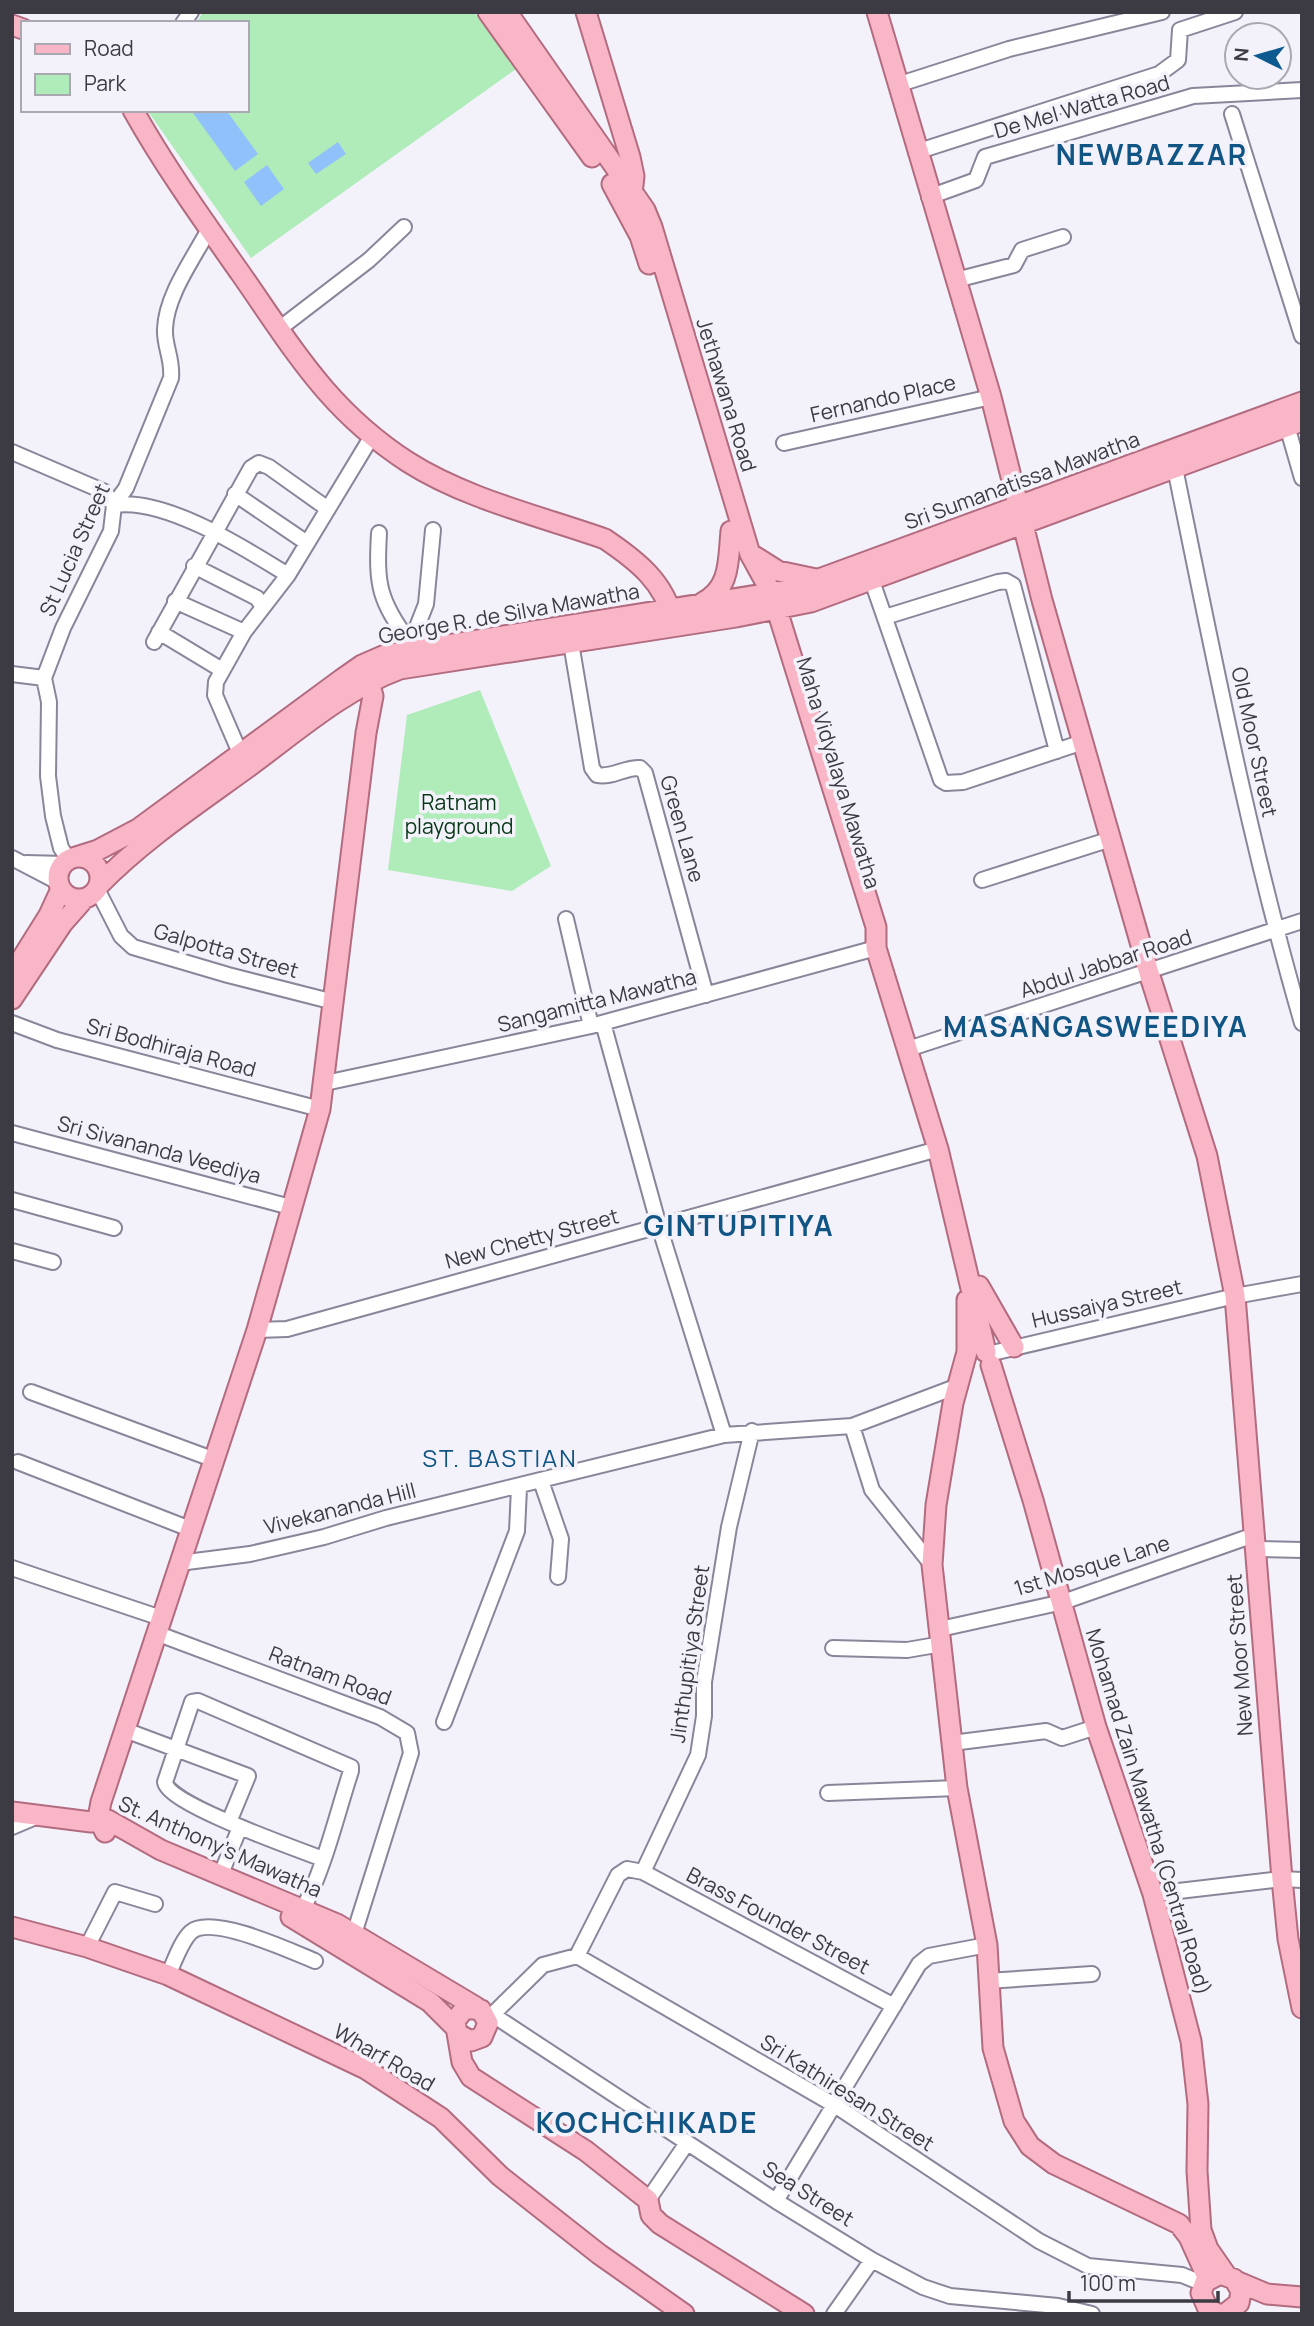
<svg xmlns="http://www.w3.org/2000/svg" width="1314" height="2326" font-family="Manrope,sans-serif">
<style>
.green{fill:#afecb9}
.water{fill:#91c1fb}
.lines{fill:none;stroke-linecap:round;stroke-linejoin:round}
.minor-casing{stroke:#89869a;stroke-width:18}
.major-casing{stroke:#b36b80;stroke-width:23}
.minor{stroke:#fff;stroke-width:14}
.major{stroke:#f8b6c6;stroke-width:19}
.labels{text-anchor:middle;stroke-width:7;stroke-linejoin:round;paint-order:stroke}
.street-label{font-size:21px;fill:#3c3b44;stroke:#f3f2fb}
.park-label{font-size:21px;fill:#073716;stroke:#f3f2fb}
.quarter-label{font-size:24px;letter-spacing:2px;fill:#115584;stroke:#f3f2fb}
.district-label{font-size:28px;font-weight:bold;letter-spacing:2px;fill:#115584;stroke:#f3f2fb}
</style>
<rect width="100%" height="100%" fill="#f3f2fb"/>
<path class="green" d="M203 12H474L516 69 251 258 147 110H247V23H196Z
M480 690 551 866 512 891 388 870 407 715Z"/>
<path class="water" d="M196 110H226L258 154 235 171 193 113Z
M338 142 346 154 316 174 308 163Z
M267 165 284 189 261 206 244 182Z"/>
<g class="lines">
<g class="minor-casing">
<path id="minor" d="M183 23 191 12
M897 85 1009 49 1162 12
M1232 114 1302 336
M916 152 1159 74 1178 60 1180 30 1235 12
M929 197 976 180 985 157 1193 96 1302 90
M956 280 1014 265 1022 250 1063 237
M279 329 369 260 404 227
M1287 426 1302 478
M784 443 991 397
M12 452 105 492 114 505C165 497 244 548 288 575
M1175 468C1213 654 1249 840 1302 1023
M235 494 307 543
M379 533C376 587 379 599 410 643
M194 566 257 598 263 607
M872 581 941 780 946 783 963 782 1083 742
M175 601 244 632
M885 617 998 582 1006 581 1013 585 1057 751
M159 632 222 670
M154 642 251 468 259 463 269 467 328 509
M571 643 592 768 597 775C612 778 625 767 640 768L645 773 706 995
M408 650 426 604 433 530
M12 674 44 678
M240 753 215 695 216 682 244 632 288 575 372 436
M12 858 58 882
M69 860 61 848 53 816 48 776 49 702 44 678 63 628 111 531 114 505 126 488 171 378C173 359 164 346 165 329 166 295 194 258 209 229
M26 863 64 864
M982 880 1111 839
M97 889 121 936 133 947 228 975 334 1002
M566 919 591 1026
M12 1023 57 1040 320 1109
M603 1023 659 1226 724 1435
M908 1049 1302 921
M325 1083 591 1026 876 948
M12 1133 294 1208
M12 1200 114 1228
M12 1251 53 1262
M257 1330 287 1329 938 1149
M988 1354 1235 1296 1302 1284
M31 1392 215 1460
M852 1426 872 1490 932 1565
M18 1462 190 1529
M541 1481 561 1539 558 1577
M1255 1549 1302 1550
M179 1563 250 1554 324 1537 386 1518 724 1435 852 1426 958 1386
M12 1568 161 1618
M940 1629 1063 1602 1254 1535
M156 1633 380 1717 407 1733 411 1753 354 1934
M833 1648 907 1650 942 1644
M444 1722 517 1531 519 1488
M125 1730 248 1776 229 1822
M952 1743 1046 1731 1062 1738 1096 1727
M828 1793 957 1788
M12 1827 38 1816
M643 1872 698 1755 704 1716V1682L729 1527 752 1431
M221 1874 240 1827
M1153 1894 1282 1879 1302 1880
M303 1909C325 1866 336 1817 351 1771V1767L198 1701 192 1702 165 1782C168 1804 297 1849 323 1859
M87 1947 115 1892 155 1904
M577 1956 618 1875 627 1869 643 1872 894 2006
M168 1975C174 1963 181 1941 191 1932 212 1914 293 1952 315 1961
M987 1981 1092 1974
M493 2015 776 2201 872 2260 923 2287 950 2296 1058 2306 1092 2314
M488 2019 543 1965 577 1956 836 2106 1039 2241 1088 2266 1182 2275 1204 2284
M648 2200 687 2143
M776 2201 919 1964 929 1956 987 1945
M834 2314 872 2260"/>
</g>
<g class="major-casing">
<path id="major" d="M488 12 592 157
M507 12 645 210 652 227 750 554 772 594 876 927V948L938 1149 986 1352
M586 12 630 157 634 176 632 194
M877 12 991 397 1042 600 1149 973 1207 1156 1235 1296 1282 1879 1288 1939 1302 2008
M12 25 23 29
M133 110C165 167 203 220 241 274 294 350 328 410 408 462 466 499 540 516 605 539 636 560 665 582 673 621
M612 184 640 236 649 264
M751 554 778 571 816 579
M702 603C731 588 728 561 731 531
M76 857 98 850 138 829 342 679 362 665 385 655 789 590 1302 402
M58 878a21 21 0 1 1 42 0a21 21 0 1 1-42 0Z
M99 885C143 840 196 805 247 768 295 733 343 690 400 669L736 617 811 602 1302 421
M12 974 49 915 61 889
M12 999 62 924 84 899
M979 1286 1014 1347
M967 1300V1352L953 1403 936 1505 932 1565 957 1788 987 1945 993 2048 1014 2121 1030 2146 1054 2164 1179 2224 1189 2237 1208 2279
M991 1365 1033 1500 1096 1727 1153 1894 1191 2041 1198 2104 1197 2171 1201 2230 1208 2249 1226 2275
M12 1812 91 1822
M92 1821 98 1818 108 1820 161 1850 337 1924 476 2007
M105 1832 98 1818 101 1802 257 1330 320 1109 366 733 373 696 366 672
M291 1917 430 2002 455 2027
M12 1927 87 1947 168 1975 366 2069 441 2118 500 2176 599 2254 684 2314
M458 2034 471 2041 482 2037 488 2023 481 2010 465 2008 455 2021 462 2062 471 2077 586 2151 648 2200 651 2215 660 2224 804 2314
M1236 2281 1267 2294 1302 2297
M1218 2314 1208 2309 1201 2293 1205 2282 1220 2274 1234 2279 1241 2291 1239 2303 1225 2314"/>
</g>
<use href="#minor" class="minor"/>
<use href="#major" class="major"/>
</g>
<g class="labels">
<g class="street-label">
<text transform="translate(1082 107) rotate(-16)" y="7">De Mel Watta Road</text>
<text transform="translate(726 395) rotate(73)" y="7">Jethawana Road</text>
<text transform="translate(883 399) rotate(-13)" y="7">Fernando Place</text>
<text transform="translate(1022 481) rotate(-20)" y="7">Sri Sumanatissa Mawatha</text>
<text transform="translate(75 550) rotate(-66)" y="7">St Lucia Street</text>
<text transform="translate(509 614) rotate(-10)" y="7">George R. de Silva Mawatha</text>
<text transform="translate(1254 742) rotate(78)" y="7">Old Moor Street</text>
<text transform="translate(838 773) rotate(73)" y="7">Maha Vidyalaya Mawatha</text>
<text transform="translate(682 829) rotate(74)" y="7">Green Lane</text>
<text transform="translate(226 951) rotate(16)" y="7">Galpotta Street</text>
<text transform="translate(1106 964) rotate(-18)" y="7">Abdul Jabbar Road</text>
<text transform="translate(597 1001) rotate(-14)" y="7">Sangamitta Mawatha</text>
<text transform="translate(171 1048) rotate(15)" y="7">Sri Bodhiraja Road</text>
<text transform="translate(159 1150) rotate(15)" y="7">Sri Sivananda Veediya</text>
<text transform="translate(532 1239) rotate(-15)" y="7">New Chetty Street</text>
<text transform="translate(1107 1304) rotate(-13)" y="7">Hussaiya Street</text>
<text transform="translate(340 1509) rotate(-14)" y="7">Vivekananda Hill</text>
<text transform="translate(1092 1566) rotate(-17)" y="7">1st Mosque Lane</text>
<text transform="translate(690 1654) rotate(-82)" y="7">Jinthupitiya Street</text>
<text transform="translate(1240 1655) rotate(-94)" y="7">New Moor Street</text>
<text transform="translate(330 1676) rotate(21)" y="7">Ratnam Road</text>
<text transform="translate(1148 1812) rotate(73)" y="7">Mohamad Zain Mawatha (Central Road)</text>
<text transform="translate(220 1847) rotate(24)" y="7">St. Anthony's Mawatha</text>
<text transform="translate(778 1921) rotate(28)" y="7">Brass Founder Street</text>
<text transform="translate(384 2058) rotate(30)" y="7">Wharf Road</text>
<text transform="translate(847 2093) rotate(32)" y="7">Sri Kathiresan Street</text>
<text transform="translate(808 2194) rotate(32)" y="7">Sea Street</text>
</g>
<g class="park-label">
<text x="459" y="810">Ratnam<tspan x="459" dy="24">playground</tspan></text>
</g>
<g class="quarter-label">
<text x="500" y="1467">ST. BASTIAN</text>
</g>
<g class="district-label">
<text x="1152" y="165">NEWBAZZAR</text>
<text x="1096" y="1037">MASANGASWEEDIYA</text>
<text x="739" y="1236">GINTUPITIYA</text>
<text x="647" y="2133">KOCHCHIKADE</text>
</g>
</g>
<rect width="1314" height="2326" fill="none" stroke="#3c3b44" stroke-width="28"/>
<rect x="21" y="21" width="228" height="91" fill="#f3f2fb" stroke="#aaa9b2" stroke-width="2"/>
<rect x="35" y="44" width="35" height="10" fill="#f8b6c6" stroke="#aaa9b2" stroke-width="2"/>
<text x="84" y="56" font-size="21" fill="#3c3b44">Road</text>
<rect x="35" y="74" width="35" height="21" fill="#afecb9" stroke="#aaa9b2" stroke-width="2"/>
<text x="84" y="91" font-size="21" fill="#3c3b44">Park</text>
<g transform="translate(1258 56) rotate(275)"><circle r="33" fill="#f3f2fb" stroke="#aaa9b2" stroke-width="2"/>
<path d="M0-5L12 26L0 18L-12 26Z" fill="#0d5b8e"/>
<text y="-10" font-size="19" font-weight="bold" text-anchor="middle" fill="#3c3b44">N</text>
</g>
<path d="M1069 2291v10h149v-10" fill="none" stroke="#3c3b44" stroke-width="3.5"/>
<text x="1080" y="2291" font-size="21" fill="#3c3b44" stroke="#f3f2fb" stroke-width="5" paint-order="stroke">100 m</text>
</svg>
